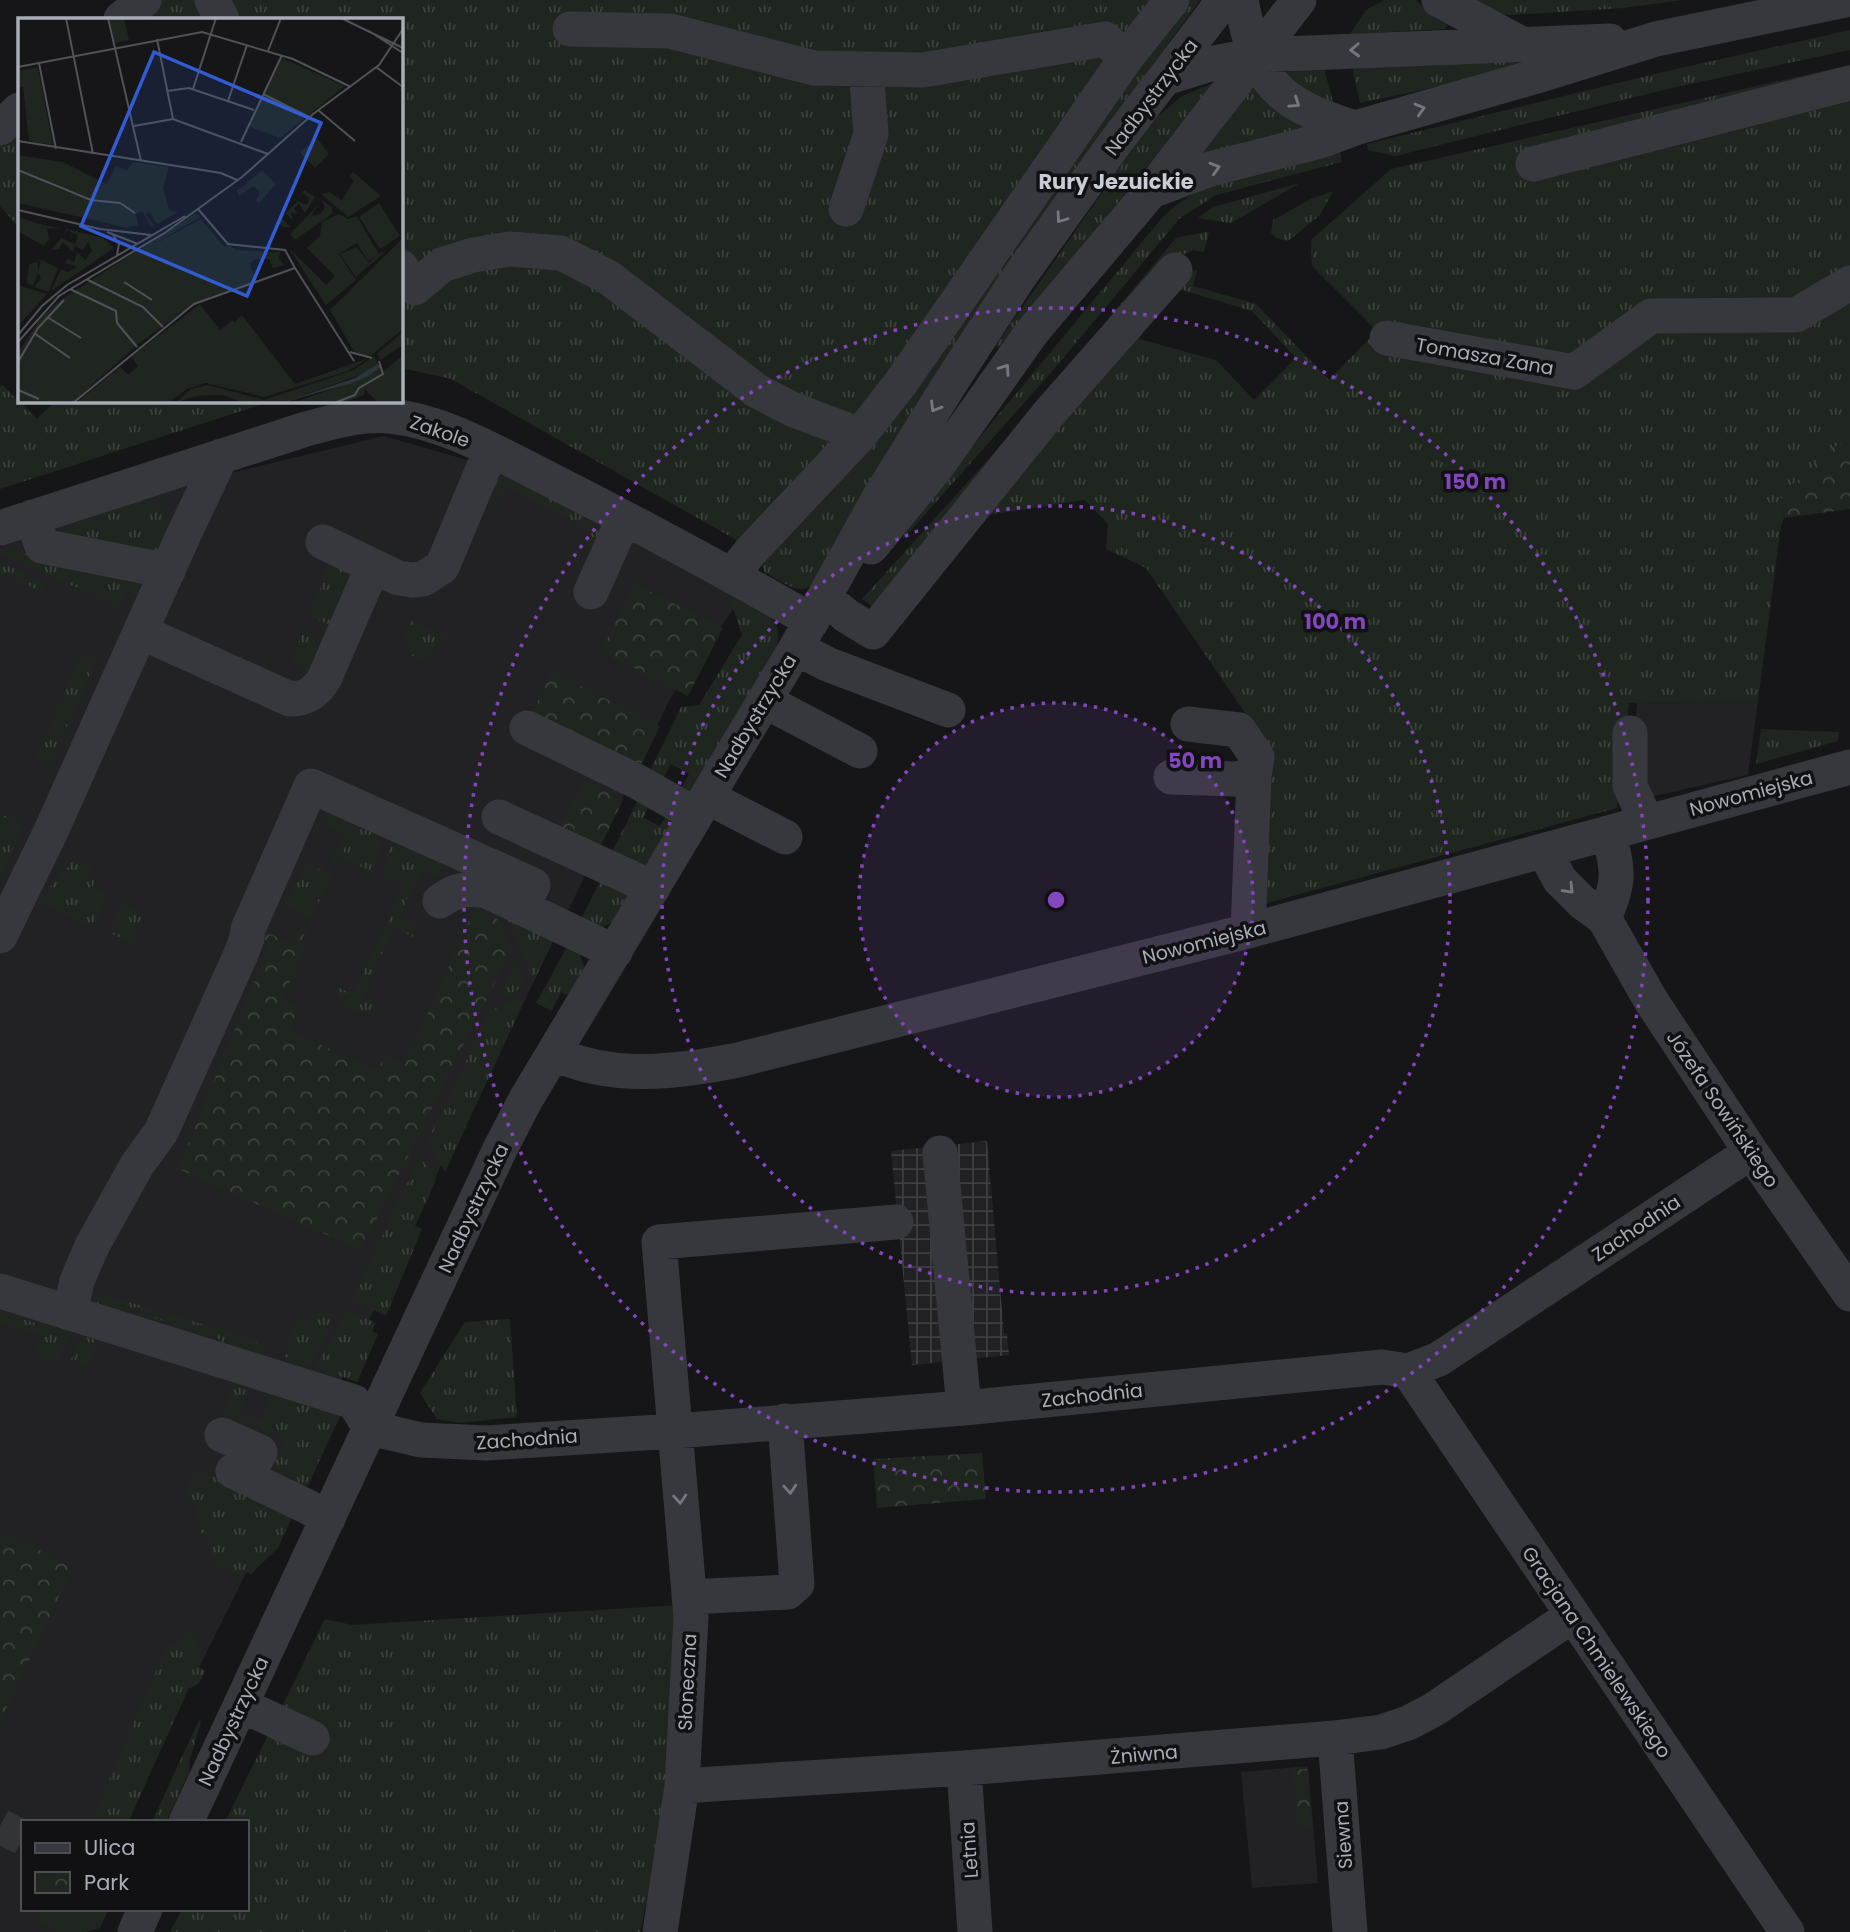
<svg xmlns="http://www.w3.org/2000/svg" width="1850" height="1932" font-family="Poppins,sans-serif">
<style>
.built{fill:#222225}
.industrial{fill:url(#industrial-grid)}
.grass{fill:url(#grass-tufts)}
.park{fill:url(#park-crowns)}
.garden{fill:#1e261f}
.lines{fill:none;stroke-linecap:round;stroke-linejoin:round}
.minor-tunnel{stroke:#333438;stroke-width:35;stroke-dasharray:35 18;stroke-linecap:butt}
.minor{stroke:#37383d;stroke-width:35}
.oneway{stroke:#757881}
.ring{fill:none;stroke:#8446be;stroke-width:3.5;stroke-dasharray:3.5 7}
.labels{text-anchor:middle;stroke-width:7;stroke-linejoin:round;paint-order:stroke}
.street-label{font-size:19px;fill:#a8adb8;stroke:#111113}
.neighbourhood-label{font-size:21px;font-weight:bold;fill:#c9ccd4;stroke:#111113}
.inset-road{fill:none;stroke:#505258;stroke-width:2}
.view{fill:#325cd3;fill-opacity:0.15;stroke:#325cd3;stroke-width:3.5}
.inset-edge{fill:none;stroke:#a8adb8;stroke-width:3.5}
.centre{fill:#8446be;stroke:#111113;stroke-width:3.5}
.ring-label{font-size:21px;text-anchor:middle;font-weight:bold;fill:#8446be;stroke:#111113;stroke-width:7;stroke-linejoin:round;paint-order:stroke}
</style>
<defs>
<pattern id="industrial-grid" width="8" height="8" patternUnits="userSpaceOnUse" patternTransform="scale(1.75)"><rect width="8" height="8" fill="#222225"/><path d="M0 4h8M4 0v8" fill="none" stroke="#3f3f43"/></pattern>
<pattern id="grass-tufts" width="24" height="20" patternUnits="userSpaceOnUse" patternTransform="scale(1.75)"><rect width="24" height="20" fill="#1e261f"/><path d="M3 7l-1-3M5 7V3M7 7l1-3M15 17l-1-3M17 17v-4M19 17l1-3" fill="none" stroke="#3c433d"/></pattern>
<pattern id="park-crowns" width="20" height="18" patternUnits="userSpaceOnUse" patternTransform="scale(1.75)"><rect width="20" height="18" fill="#1e261f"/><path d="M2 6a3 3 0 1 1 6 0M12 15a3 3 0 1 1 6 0" fill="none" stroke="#3c433d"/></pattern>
</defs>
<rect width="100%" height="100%" fill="#161618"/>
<path class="built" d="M384 436 495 468 741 598 671 697 522 1006 449 1149 332 1400 177 1712 163 1746 160 1748 156 1756 157 1759 128 1822H23V1909H98L86 1932H0V543L230 473Z
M1758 701 1748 775 1628 802 1637 703Z
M1308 1766 1318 1883 1252 1888 1241 1772Z"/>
<path class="industrial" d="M987 1141 1004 1333H1007L1009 1355 912 1365 891 1151Z"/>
<path class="grass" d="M160 0H1170L882 389 740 542 451 379 401 368V19H139Z
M1184 0H1200L1037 222 811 586C796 595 779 579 765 573L762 564Z
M1384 0H1416L1434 18 1447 25 1445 29 1350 34 1366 10Z
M1463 0H1684L1623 8 1510 15 1495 14Z
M1850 30V50L1676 87 1395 156 1368 150 1367 144 1659 73Z
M1569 59 1360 103 1352 67Z
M1850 65V442L1833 448 1781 496 1784 518 1781 526 1758 701 1629 703 1617 808 1256 906 1267 745 1146 568 1106 549 1108 524 1085 500 986 515 1148 322 1139 339 1216 360 1254 400 1296 358 1252 311 1176 288 1186 273 1197 270 1193 286 1256 304 1329 380 1377 331 1312 266 1311 240 1391 169Z
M1324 69 1334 105 1281 74 1286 72Z
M1216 82 999 349 996 345 1152 121 1182 96Z
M1253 88 1274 107 1313 128 1198 158Z
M19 127V228L0 206V145Z
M1340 151 1342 162 1216 195 1180 218 1049 375 903 539 906 526 1162 218 1175 206 1205 186Z
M1300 183 1231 223 1198 218 1213 207Z
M1333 191 1320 215 1288 241 1276 238 1271 233 1273 220 1311 199Z
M1205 232H1209L1204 252 1193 250 1176 258 874 608 862 599 1022 422 1176 238Z
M2 385 37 419 55 401H272L0 489V387Z
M506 476 604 524 596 544 584 548 592 532 506 486 497 502 490 494 494 480Z
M142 500C159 504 168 509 173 526L157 555 64 533V528L71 522Z
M0 549 137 573 145 581 139 595 127 590 120 607 0 553Z
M0 562 46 584 42 592 0 572Z
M334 563 361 573 335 627 310 616 327 569Z
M728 593C755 608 789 615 775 651L693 792H680L689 774 671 764 661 782 646 779 681 707 699 705 742 635Z
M411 621 448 637 424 660 410 655 414 645 403 641Z
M303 632 329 643 314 676 292 660Z
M82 654 96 660 50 765 36 759Z
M1761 729 1839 732 1838 741 1756 764Z
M641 794 650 803 643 818 660 826 668 813 674 820 648 868 608 860Z
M333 803 385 828 373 872 340 857 352 831 326 819Z
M0 814 10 818 22 828 0 878Z
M393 831 442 862 443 867 440 877 422 869 399 916 417 926 413 937 394 927 362 997 380 1007C361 1018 339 1011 336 987L353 994 405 885 383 876Z
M73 861H81L92 866 87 877 95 881 92 888 107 895 93 926 38 901Z
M307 863 332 875 311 918 286 905Z
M604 874 633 888 613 921 603 927 580 921Z
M121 904 144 915 132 943 108 932Z
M506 916 554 939 534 981Z
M568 945 580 955 585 969 572 997 561 992 552 1011 536 1003Z
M516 962 526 986 497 999Z
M527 996 522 1006 445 1172 427 1142 490 1011Z
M420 1157 436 1180 415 1226 422 1229 386 1316 352 1299Z
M98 1295 139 1305 255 1340 277 1365 226 1346 217 1337 127 1310 108 1314 93 1308Z
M346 1310 376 1323 372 1331 378 1334 357 1382 316 1368Z
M0 1313 42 1325 53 1318 73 1325 57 1363 38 1355 37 1350 42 1335 0 1322Z
M320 1313 334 1315 310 1366 289 1362 285 1355 292 1324Z
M510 1319 517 1417 460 1423 437 1419 420 1393 465 1322Z
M82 1337 94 1339 97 1347 88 1366 71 1360Z
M233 1384 246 1389 239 1414 262 1422 272 1393 342 1412 305 1492 270 1472 284 1443 282 1436 223 1415Z
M195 1472 227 1477 294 1513 278 1548 251 1574 243 1571 237 1574 218 1564 213 1557 206 1537 201 1532 195 1502 186 1493Z
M680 1605 675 1769 640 1932H170L182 1909H247V1822H225L325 1619 352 1625Z
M189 1632 199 1649 198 1666 205 1671C202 1679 198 1687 189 1688L128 1822H91L168 1644 173 1647Z
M199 1720 201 1722 190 1759 189 1772 166 1822H152Z"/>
<path class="park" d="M1850 442V509L1784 518 1781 496 1833 447Z
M635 584 723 628 688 696 601 651Z
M552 672 660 726 638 771 530 717Z
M584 780 623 800 598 851 558 831Z
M475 908 498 919 511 950 361 1250 178 1169 269 946 254 939 259 929 292 944 302 923 308 925 299 947 304 950 282 999 298 1007 289 1030 377 1071 385 1056 405 1064Z
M982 1453 986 1499 877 1508 873 1459Z
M0 1533 44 1552 72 1569 0 1721Z
M1307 1769 1311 1827 1298 1829 1293 1770Z"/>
<path class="garden" d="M326 819 352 831 336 867 331 864 345 834 324 824Z
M41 1909H109L100 1928 86 1932H56L53 1931 54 1927 37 1921Z"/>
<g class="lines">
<path class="minor-tunnel" d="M0 1826 23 1838"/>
<path class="minor" d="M212 0 222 19
M1241 0C1256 82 1276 103 1355 128
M1439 0 1518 42
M121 19 144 0
M570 29 670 31 814 68 923 70 1105 39 1126 58
M1165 78 1210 64 1255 55 1610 41
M0 128 19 110
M1533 164 1850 83
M1151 191 1210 169 1320 141 1355 128 1537 76 1656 39 1845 0
M846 209 871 134 866 69
M401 267 415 288 442 265 473 255 509 249 561 253 608 277 757 391 794 410 860 435
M1387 338 1574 372 1651 316 1796 315 1850 283
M32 517 42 546 168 571
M0 528 306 429C334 422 361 413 390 416 448 422 502 456 553 481 641 526 727 572 812 621
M323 542 373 566
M871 547 938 465 1032 332 1151 191 1299 0
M732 575 750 552 860 435 900 384 1126 58 1172 0
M591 592 624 518
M827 600 847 616 873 632 1050 412 1175 270
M141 632 290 699C306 699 317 692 325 677L373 566 398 578 412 580 423 579 442 567 491 450
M796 648 827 664 948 710
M765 701 860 751
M1188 724 1239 730 1257 757 1254 776 1248 931
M527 728 638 782 696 815
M1630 733V786L1646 821
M1171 777 1234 779 1254 776
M707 797 785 837
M499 817 653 888
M1544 851 1560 880 1582 902 1604 918 1650 999 1751 1152 1850 1294
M440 901C456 889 467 888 487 891L615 952
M1604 918C1620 882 1619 871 1608 833
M0 936 51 831 184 534 221 456
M554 1053C611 1081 678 1072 738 1060L1248 931 1850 767
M940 1153 964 1408
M0 1291 354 1402 370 1428
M70 1312 77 1281 92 1246 137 1165 161 1132 241 954 247 938 248 929 311 786 533 885 521 908
M1408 1371 1787 1932
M370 1428 421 1440 486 1443 675 1431 964 1408 1382 1367 1408 1371 1439 1359 1751 1152
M222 1435 260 1452 247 1477
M233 1471 308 1507 328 1519
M689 1597 788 1592 797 1584 785 1421
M241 1705 312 1738
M1335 1738 1350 1932
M964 1768 975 1932
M682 1786 964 1768 1335 1738 1381 1732 1408 1723 1433 1710 1573 1615
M186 1822 500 1149 526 1099 796 648 879 498 949 385 1019 277 1115 143 1224 0
M135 1932 145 1909
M660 1932 682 1786 691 1617 659 1242 896 1222"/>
</g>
<defs><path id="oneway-chevron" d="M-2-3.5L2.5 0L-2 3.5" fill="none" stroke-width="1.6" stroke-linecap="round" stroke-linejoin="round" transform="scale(1.75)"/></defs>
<g class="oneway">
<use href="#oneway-chevron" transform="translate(1355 50) rotate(178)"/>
<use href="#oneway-chevron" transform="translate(1295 103) rotate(34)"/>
<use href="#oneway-chevron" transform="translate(1420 109) rotate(-16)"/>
<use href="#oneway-chevron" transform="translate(1215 168) rotate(-16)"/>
<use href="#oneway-chevron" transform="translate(1061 218) rotate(126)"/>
<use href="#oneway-chevron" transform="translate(1005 369) rotate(-55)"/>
<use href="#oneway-chevron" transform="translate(935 407) rotate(121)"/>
<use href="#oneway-chevron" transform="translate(1569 889) rotate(46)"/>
<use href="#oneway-chevron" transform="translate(790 1489) rotate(86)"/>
<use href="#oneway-chevron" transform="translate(680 1499) rotate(85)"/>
</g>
<circle cx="1056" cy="900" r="197" fill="#8446be" fill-opacity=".12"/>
<g class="ring">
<circle cx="1056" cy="900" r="197"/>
<circle cx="1056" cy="900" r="394"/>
<circle cx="1056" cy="900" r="592"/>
</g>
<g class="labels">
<g class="street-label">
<text transform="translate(1151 97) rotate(-53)" y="7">Nadbystrzycka</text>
<text transform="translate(1485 356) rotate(10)" y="7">Tomasza Zana</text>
<text transform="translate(440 431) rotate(19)" y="7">Zakole</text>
<text transform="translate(755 716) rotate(-59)" y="7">Nadbystrzycka</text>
<text transform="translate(1751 793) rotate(-15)" y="7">Nowomiejska</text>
<text transform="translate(1204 942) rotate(-14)" y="7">Nowomiejska</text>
<text transform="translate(1723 1109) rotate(56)" y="7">Józefa Sowińskiego</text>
<text transform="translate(473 1208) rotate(-65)" y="7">Nadbystrzycka</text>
<text transform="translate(1636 1228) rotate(-34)" y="7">Zachodnia</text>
<text transform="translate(1092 1395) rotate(-6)" y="7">Zachodnia</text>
<text transform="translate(527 1439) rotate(-4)" y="7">Zachodnia</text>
<text transform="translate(1597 1652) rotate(56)" y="7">Gracjana Chmielewskiego</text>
<text transform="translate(687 1682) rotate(-87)" y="7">Słoneczna</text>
<text transform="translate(233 1721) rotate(-65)" y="7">Nadbystrzycka</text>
<text transform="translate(1144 1754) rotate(-5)" y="7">Żniwna</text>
<text transform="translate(1343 1835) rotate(-94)" y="7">Siewna</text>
<text transform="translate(969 1850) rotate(-94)" y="7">Letnia</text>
</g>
<g class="neighbourhood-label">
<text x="1116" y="189">Rury Jezuickie</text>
</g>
</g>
<g transform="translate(18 18)">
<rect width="385" height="385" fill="#161618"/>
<path d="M91 0H106L111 22 97 25ZM264 40 327 68 262 120 229 108ZM20 49 35 127 11 123 5 69H0V53ZM115 144 151 149 145 170 151 192 160 194 139 206 132 195 127 196 136 207 133 208 124 193 118 196 120 207 110 210 0 185V151L39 170 69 179 72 167 88 166 98 148 109 153ZM286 172 297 179 287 195 281 186 276 190 280 196 273 195 275 202 268 196 264 201 273 209H264L259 203 280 183 288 187 292 181 285 175 280 180ZM178 195 182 199 129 230 183 201 207 230 210 226 218 232 263 234 260 240 266 247 255 250 251 241H237L232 246 238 264 175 286 119 327 54 385H0V335L21 302 41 283ZM0 199 25 207 44 211 29 210 31 221 26 228 0 213ZM48 211 85 220 96 230 33 273 43 251 49 254 60 249 47 245 50 241 56 244 59 234 67 242 74 233 70 224 65 232 57 228 55 234 45 224 41 231 33 232 43 220 57 226 60 217 55 215 52 221 54 214 49 212 46 218ZM23 242 40 250 31 274 16 269 23 260 20 255 15 268 9 265 11 246 20 244V254ZM0 267 29 276 0 308ZM224 297 277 366 351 340 330 353 246 379 188 365 169 371 150 385 165 370 189 362 261 371 216 305ZM385 314V327L362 342 359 336ZM356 338 360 346 350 354 263 385H226L205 377 178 378 157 385 173 371 190 367 246 382 336 352ZM363 349 367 355 347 370 346 377 324 385H274L349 359Z" fill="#1e261f"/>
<path d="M335 154 363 178 330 199 303 176 311 174 324 182 336 163 332 158ZM304 182 314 190V196L277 222 272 216 301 186 293 198 302 196 307 190Z" fill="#1e261f"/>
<path d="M299 120 311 136 297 150 282 134ZM0 137 45 144 88 166 72 167 69 179 0 151ZM244 152 258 166 241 185 237 183 242 175 236 168 221 178 219 173ZM321 196 330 201 339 198 350 218 321 236 338 262 308 287 271 230 308 267 317 258 289 230 302 218 304 204ZM385 337V385H360L346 370Z" fill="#1e261f"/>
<path d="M361 185 382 218 362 231 341 199ZM350 218 361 236 369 232 338 259 322 236 339 229 351 245 359 237 350 243 339 225ZM385 220V311L352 338 337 335 312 292ZM182 286 202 312 215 302 261 371 240 375 189 362 165 370 150 385H58L102 349 110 357 120 348 113 339Z" fill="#1e261f"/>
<path d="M360 346 363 349 349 359 334 365 263 385 337 360Z" fill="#2c353c"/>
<path class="inset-road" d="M48 0 75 136M90 0 123 143M323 0 385 30M351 13 385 35M139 21 155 101M250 33 263 0M21 45 38 131M0 49 184 14 275 41 333 69M358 49 385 69M175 71 198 0M149 73 171 70 236 92M245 76 291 99M210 83 229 27M300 92 337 123M116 108 155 101 250 136M0 123 203 155 219 162M223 124 264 37M0 152 73 182 102 185 117 195M0 192 82 211 133 217M89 214 120 226M95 217 101 226 99 237M277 250 336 343M68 261 125 289 145 309M106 264 134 282M52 271 98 293 99 305 119 329M29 299 63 320M16 315 52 340M0 317 24 288 49 267 167 198M0 324 41 278 148 214 224 159 295 96 361 47 385 11M332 334 354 340M0 344 20 310 46 282M0 372 21 381M55 385 176 286 277 250 267 232 210 226 180 191M316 385 337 377 341 370 365 356 361 343"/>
<path class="view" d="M136 34 303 105 229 278 63 208Z"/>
<rect width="385" height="385" class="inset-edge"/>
</g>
<circle cx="1056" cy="900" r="10" class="centre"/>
<g class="ring-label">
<text x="1475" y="489">150 m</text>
<text x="1335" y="629">100 m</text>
<text x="1195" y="768">50 m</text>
</g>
<rect x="21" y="1820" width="228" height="91" fill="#111113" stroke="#4d4f55" stroke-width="2"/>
<rect x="35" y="1843" width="35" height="10" fill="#37383d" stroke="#4d4f55" stroke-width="2"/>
<text x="84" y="1855" font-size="21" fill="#a8adb8">Ulica</text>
<rect x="35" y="1872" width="35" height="21" fill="url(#park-crowns)" stroke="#4d4f55" stroke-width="2"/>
<text x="84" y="1890" font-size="21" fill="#a8adb8">Park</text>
</svg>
